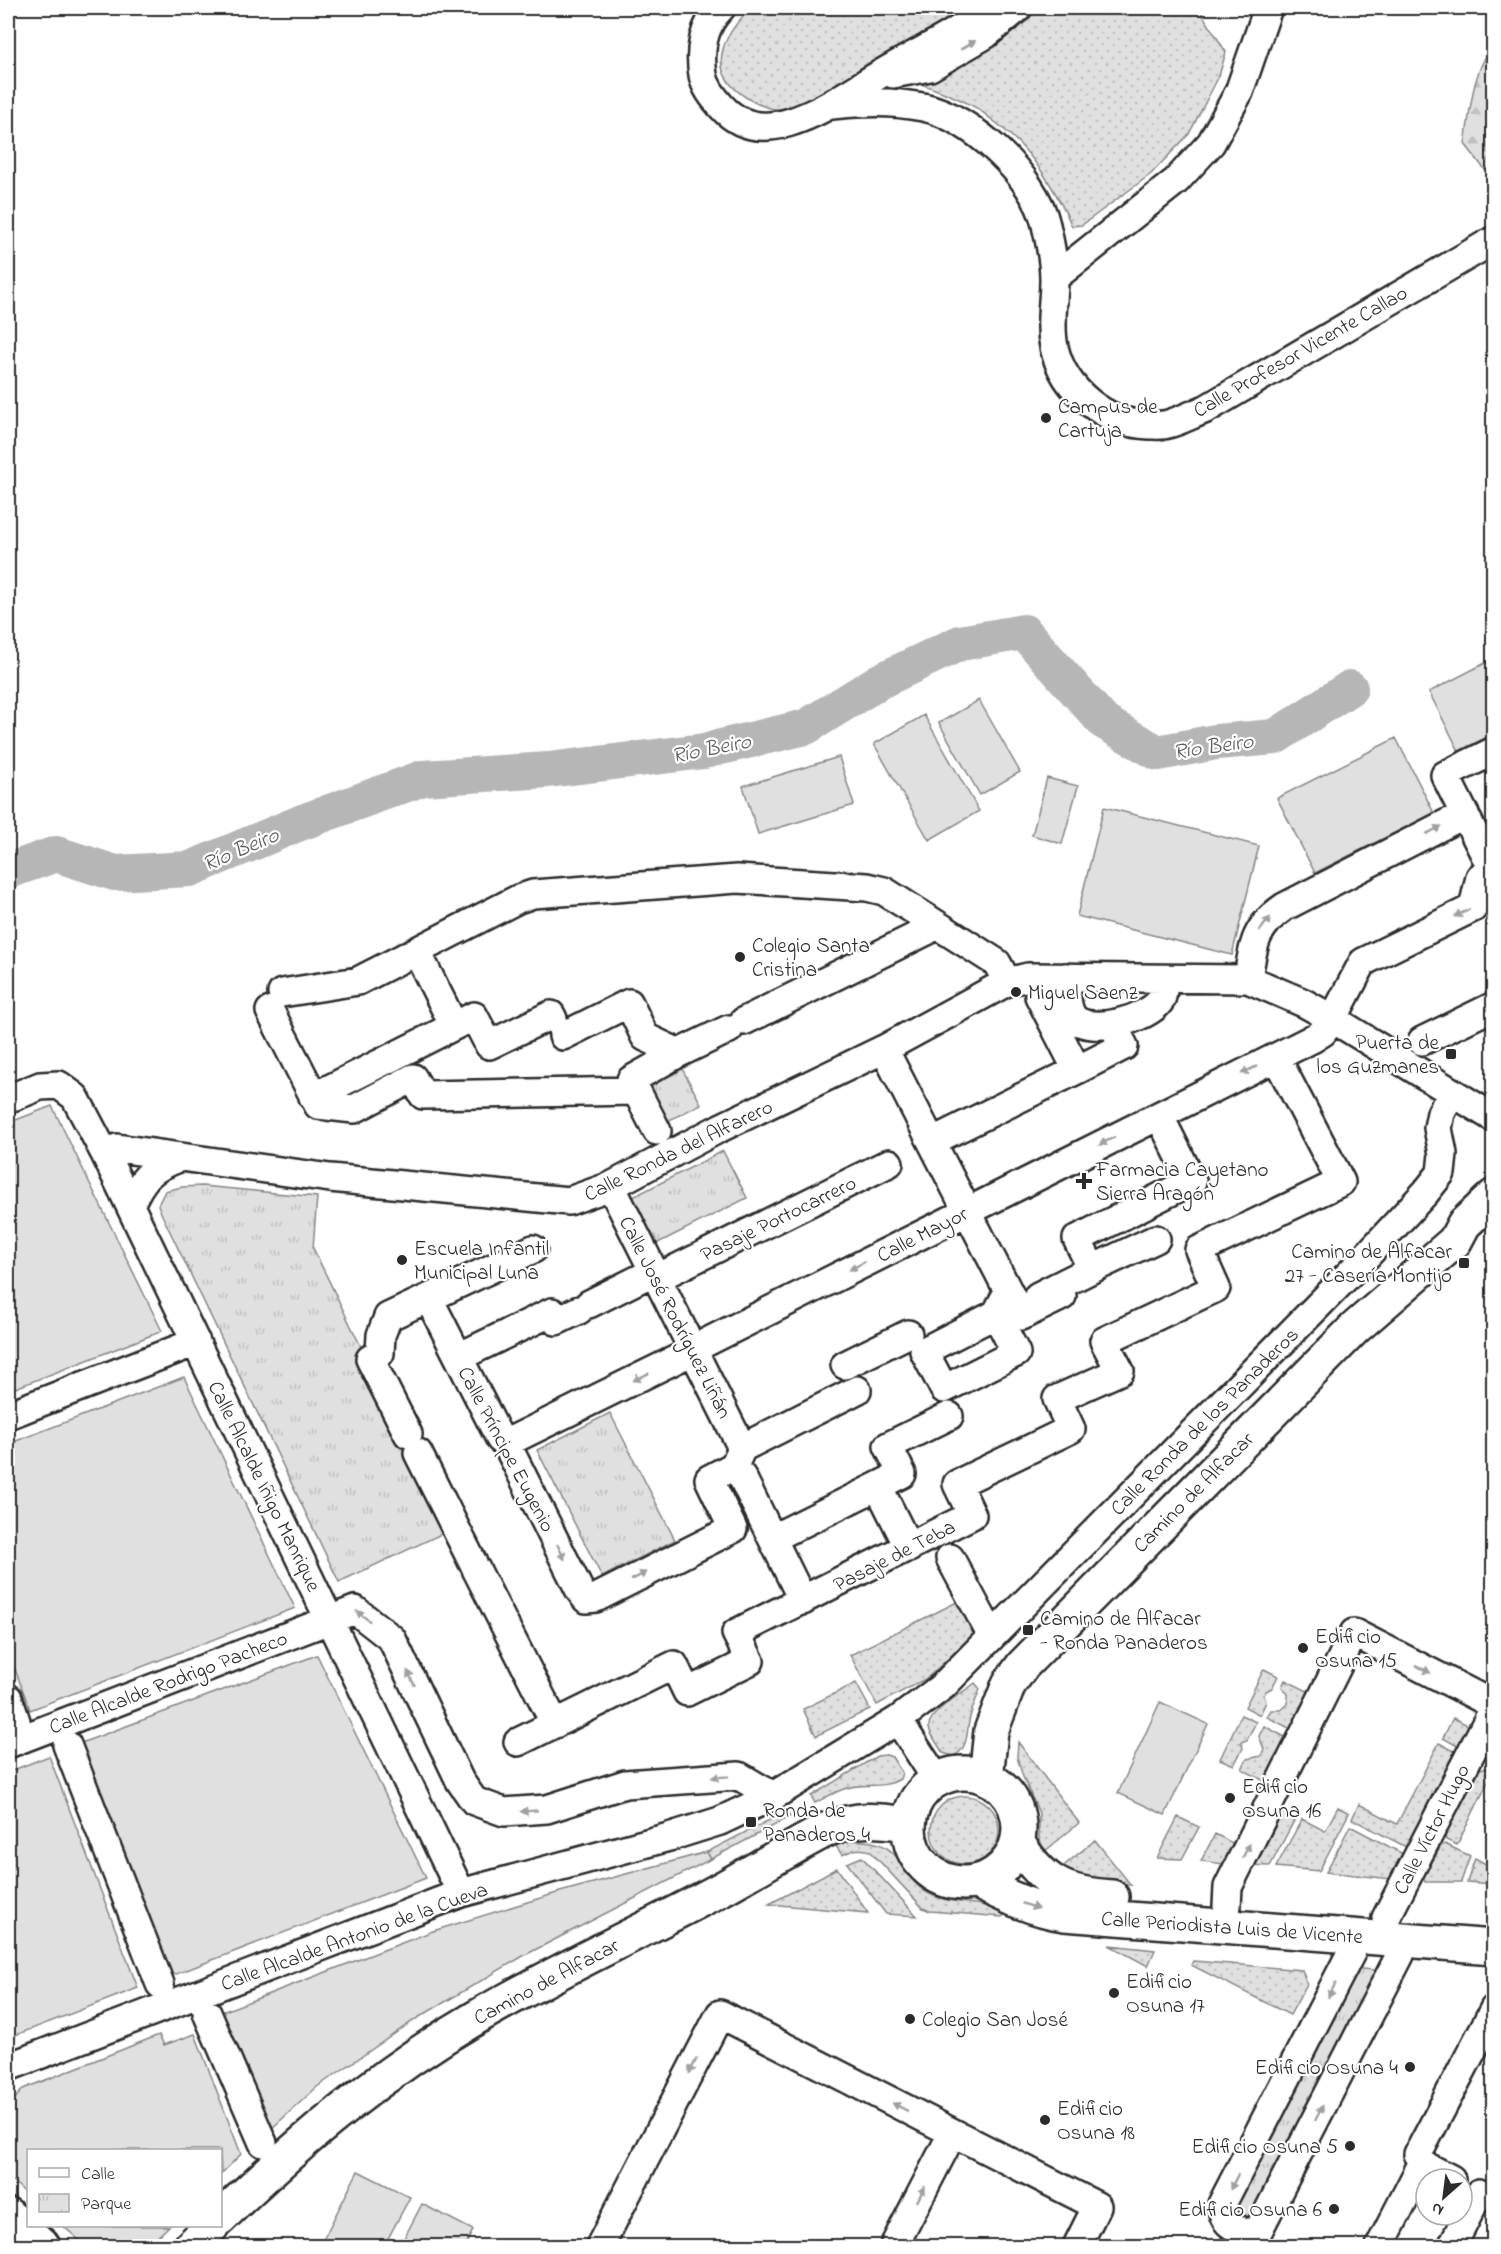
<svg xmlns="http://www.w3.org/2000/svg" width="1501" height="2254" font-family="'Indie Flower',sans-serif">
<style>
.grass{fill:#e0e0e0;stroke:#868686;stroke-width:1.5}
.forest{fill:url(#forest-firs);stroke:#868686;stroke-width:1.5}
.park{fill:url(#park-tufts);stroke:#868686;stroke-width:1.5}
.garden{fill:url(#garden-dots);stroke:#868686;stroke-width:1.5}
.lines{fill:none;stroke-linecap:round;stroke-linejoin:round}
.river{stroke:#b6b6b6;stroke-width:36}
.minor-casing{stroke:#2b2b2b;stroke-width:32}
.major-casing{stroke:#2b2b2b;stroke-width:38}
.minor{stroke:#fff;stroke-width:27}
.major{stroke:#fff;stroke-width:33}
.oneway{fill:#a0a0a0}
.poi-dot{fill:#2b2b2b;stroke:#fff;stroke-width:2}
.labels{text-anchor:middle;stroke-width:4.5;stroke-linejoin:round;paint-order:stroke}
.street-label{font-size:21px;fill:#2b2b2b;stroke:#fff}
.poi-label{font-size:21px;fill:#2b2b2b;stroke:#fff;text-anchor:start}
.water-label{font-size:22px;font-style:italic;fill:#5c5c5c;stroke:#fff}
</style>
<defs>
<pattern id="forest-firs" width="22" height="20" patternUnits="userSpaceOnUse" patternTransform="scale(1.5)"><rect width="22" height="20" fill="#e0e0e0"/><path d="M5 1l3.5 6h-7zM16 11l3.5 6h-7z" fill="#c0c0c0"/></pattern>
<pattern id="park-tufts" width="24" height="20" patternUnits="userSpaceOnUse" patternTransform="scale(1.5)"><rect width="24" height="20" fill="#e0e0e0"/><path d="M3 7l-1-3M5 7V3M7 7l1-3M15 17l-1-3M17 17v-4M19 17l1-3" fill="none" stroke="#c0c0c0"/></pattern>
<pattern id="garden-dots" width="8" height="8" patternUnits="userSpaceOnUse" patternTransform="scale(1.5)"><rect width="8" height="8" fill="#e0e0e0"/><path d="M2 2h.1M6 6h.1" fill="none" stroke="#c0c0c0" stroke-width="1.8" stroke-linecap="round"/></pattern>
</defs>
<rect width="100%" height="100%" fill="#fff"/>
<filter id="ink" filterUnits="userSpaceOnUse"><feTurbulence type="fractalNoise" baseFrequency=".0167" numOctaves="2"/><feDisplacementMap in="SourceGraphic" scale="12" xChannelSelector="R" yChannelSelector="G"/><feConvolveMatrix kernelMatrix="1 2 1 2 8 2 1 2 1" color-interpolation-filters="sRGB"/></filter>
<g filter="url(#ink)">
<path class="grass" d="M1493 659V734L1459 751 1429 692Z
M979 700 1020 772 980 795 939 723Z
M924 715 979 811 929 840 874 744Z
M1396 738 1434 813 1315 873 1277 798Z
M839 757 854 805 758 834 743 786Z
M1047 778 1078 786 1062 844 1032 835Z
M1104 807 1259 846 1232 955 1077 916Z
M52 1106 162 1331 8 1391V1123Z
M184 1377 295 1608 30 1710 8 1650V1444Z
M317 1655 426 1878 171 1976 81 1743Z
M1160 1702 1208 1724 1165 1815 1118 1793Z
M49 1756 138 1988 8 2038V1772Z
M707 1852 711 1859 525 1955 416 2019 317 2087 269 2131 222 2012 433 1931 560 1892Z
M195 2034 241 2154 221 2174 220 2150H28V2195L8 2177V2107L23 2089 159 2035 164 2045Z
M358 2171 410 2197 384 2246H320Z
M422 2204 473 2230 465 2246H400Z
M63 2226H169L148 2246H86Z"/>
<path class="forest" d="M1493 46V165L1485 170 1465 144C1470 112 1472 71 1493 46Z"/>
<path class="park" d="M678 1061 701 1104 658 1126 636 1083Z
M723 1151 747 1198 654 1245 629 1199Z
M202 1186 317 1197 313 1248 450 1530 339 1582 162 1215 158 1205 165 1191 182 1187Z
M610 1413 675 1540 602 1577 537 1450Z
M1349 1968 1386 1971 1256 2223 1229 2217Z"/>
<path class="garden" d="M751 8H1204L1202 14 1226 52 1219 76 1189 134 1151 174 1082 225 1072 226C1053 184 1031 150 995 122 988 117 981 110 973 106 940 88 903 79 869 67 847 79 805 107 782 109 770 111 757 104 747 98 704 71 722 36 751 8Z
M965 1598 981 1628 927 1678 877 1705 850 1655Z
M1264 1669 1278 1676 1272 1688 1266 1691 1264 1695 1266 1702 1260 1715 1245 1707Z
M1285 1680 1314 1694 1295 1731 1267 1717 1271 1710H1281L1288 1704V1694L1282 1687Z
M856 1683 870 1709 816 1736 803 1709Z
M975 1683 980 1689C977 1698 972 1708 970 1717 966 1732 969 1750 953 1756L943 1753C939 1746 931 1736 929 1728 926 1713 964 1692 975 1683Z
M1241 1715 1256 1722 1247 1740 1241 1742 1243 1748 1234 1765 1220 1759Z
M1453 1718 1472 1727 1461 1748 1443 1738Z
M1264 1726 1291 1740 1268 1783 1242 1769 1247 1759 1261 1756 1264 1749 1259 1736Z
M1018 1742 1079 1823 1044 1852 1039 1837V1813L1023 1777 1017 1757Z
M1439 1743 1458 1753 1408 1848 1352 1819 1359 1804 1397 1824Z
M886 1755 892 1757 902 1773 900 1779C884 1789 864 1783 847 1788 836 1791 825 1798 815 1803L811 1796 877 1756Z
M1485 1768 1493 1772 1457 1845 1446 1840 1445 1835 1480 1769Z
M931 1830a34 34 0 1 1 68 0a34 34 0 1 1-68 0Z
M1277 1807 1296 1817 1270 1866 1247 1865Z
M1338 1807 1349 1813 1319 1871 1276 1867 1302 1819 1325 1831Z
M787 1811 790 1817 711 1859 707 1852Z
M1178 1817 1199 1827 1182 1859 1157 1858Z
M1350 1826 1405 1855 1392 1879 1326 1872Z
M1215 1834 1240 1847 1231 1865 1201 1861Z
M852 1840C863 1841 877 1841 887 1848 904 1859 908 1882 926 1892 942 1902 958 1901 975 1904 986 1905 996 1910 1006 1913L1002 1917 930 1911 923 1908 870 1851C858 1847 853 1850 842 1855L836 1846Z
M1095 1840 1131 1885 1079 1881 1060 1869Z
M1445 1844 1470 1856 1461 1882H1425L1423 1878 1441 1846Z
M862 1857 917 1916 886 1914 847 1863Z
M1475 1858 1493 1868V1884L1467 1882Z
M837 1868 868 1913 769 1904Z
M1109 1945 1155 1950 1148 1966Z
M1193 1961 1302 1970 1307 1984 1290 2015 1191 1965Z"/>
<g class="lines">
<path class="river" d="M8 871 56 854 115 873 190 869 300 823 423 778 548 770 704 751 806 727 880 681 960 643 1024 632 1104 722 1158 753 1216 742 1275 737 1350 688"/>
<g class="minor-casing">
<path id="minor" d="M721 8C703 25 699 51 703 75 705 87 713 97 721 106 766 158 841 96 884 72 920 51 957 34 989 8
M893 74 930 67 985 35 1018 8
M832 105C865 102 890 101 923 107 970 116 1036 177 1046 225 1050 242 1054 262 1054 279 1054 303 1049 324 1054 347 1064 391 1106 424 1149 425 1155 425 1162 426 1168 424 1180 421 1193 414 1206 409L1494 240
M1054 278 1176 181 1211 143 1239 92 1268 8
M1492 869 1445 775 1494 751
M421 960 454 1026
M1066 977C1067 990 1065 1008 1074 1018 1090 1035 1148 1019 1160 1001 1164 995 1163 986 1163 979
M1248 979C1253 945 1255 927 1284 907L1465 814
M282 993 358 981 518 899 533 894 737 879 867 887 884 891 997 963 1007 982
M270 1011 318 1105 354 1109 413 1078 423 1095 635 1091
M744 1021 927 931
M563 1036 629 1003 645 1037 679 1053
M1422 1041 1494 1006
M884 1049 1021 1316 1062 1296
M1077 1070 1124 1046 1117 1033
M313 1097 474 1016 489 1045 551 1015 553 1019
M8 1099 40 1086 59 1085 75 1097 105 1154 461 1893
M657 1131 631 1080 679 1053 729 1029
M943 1136 1077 1070 1039 996
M105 1154 117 1148 330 1178 569 1201 611 1186 720 1128 884 1049 1007 982 1028 977 1248 979 1304 1003 1333 1019 1494 1118
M611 1186 742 1448
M130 1205C142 1178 151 1168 179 1158
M1092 1269 1156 1239
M667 1273 889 1163
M1038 1296 1092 1269 1077 1239 1192 1181 1161 1119
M429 1299 500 1439 506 1443 580 1591 586 1599 596 1598 733 1529 709 1479 734 1466 742 1448 857 1390
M589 1304 643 1277
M996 1314 1016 1353 944 1389 924 1351 996 1314 1008 1292
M469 1352 552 1312 556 1321 579 1310
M845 1365 908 1334
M8 1415 196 1342
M408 1434 370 1359 380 1353 381 1335 388 1317 533 1249
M506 1443 693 1351 703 1344 1312 1039 1323 1032 1333 1019 1363 962 1473 908 1480 877 1494 868
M418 1453 473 1563
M742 1477 803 1601
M878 1486 909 1548
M773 1538 902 1474 888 1446 949 1416
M950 1558 987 1627
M476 1569 555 1724
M8 1698 16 1721
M898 1720 937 1780
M518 1742 674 1665 687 1692 750 1661 736 1633 972 1515 957 1484 1071 1429 1057 1399 1120 1371 1104 1341 1216 1288 1199 1250 1341 1182 1279 1063
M8 1744 355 1610 392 1639 460 1781 474 1801 504 1812 547 1809 625 1784 739 1776 773 1796
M67 1745 160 1984
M1227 1906 1228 1887 1354 1633 1494 1705
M1386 1918 1494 1708
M1353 1936 1352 1951 1222 2204C1221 2226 1238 2228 1255 2237L1400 1955 1402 1940
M207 2013 263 2143
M8 2067 461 1893 669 1837 720 1821 773 1796 898 1720 943 1686 1359 1264 1426 1192 1441 1173 1443 1154 1438 1128 1441 1113 1452 1093
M1418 2154 1494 2009
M600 2246 720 2014 1097 2206 1077 2246
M894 2246 952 2134
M1380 2246 1422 2164 1451 2179
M1452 2246 1479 2193"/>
</g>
<g class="major-casing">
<path id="major" d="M909 1828a55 55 0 1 1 110 0a55 55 0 1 1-110 0Z
M986 1778 991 1731 1009 1684 1023 1665 1355 1328 1455 1241 1464 1224 1494 1196
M1018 1843C1044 1884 1065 1894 1112 1897
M977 1882C1006 1896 1032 1909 1064 1914L1494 1947
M8 2215 43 2246
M220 2218C299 2142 382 2072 477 2017 552 1973 632 1936 710 1895 750 1874 788 1849 828 1829 858 1817 878 1820 909 1824
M191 2246 212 2226"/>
</g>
<use href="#minor" class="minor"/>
<use href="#major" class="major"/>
</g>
<defs><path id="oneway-solid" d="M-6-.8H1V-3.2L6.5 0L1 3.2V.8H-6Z" transform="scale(1.5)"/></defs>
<g class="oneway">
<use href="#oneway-solid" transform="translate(968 45) rotate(-31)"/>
<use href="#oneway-solid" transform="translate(1434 830) rotate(-27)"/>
<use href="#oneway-solid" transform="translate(1462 913) rotate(154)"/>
<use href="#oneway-solid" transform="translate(1265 924) rotate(-52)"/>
<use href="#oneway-solid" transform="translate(1249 1070) rotate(154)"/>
<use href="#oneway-solid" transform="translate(1107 1141) rotate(153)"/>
<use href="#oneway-solid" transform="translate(857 1266) rotate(153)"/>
<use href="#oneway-solid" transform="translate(641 1377) rotate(154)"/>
<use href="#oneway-solid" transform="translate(561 1552) rotate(64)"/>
<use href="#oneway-solid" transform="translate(639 1576) rotate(-27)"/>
<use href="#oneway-solid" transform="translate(363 1616) rotate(-142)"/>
<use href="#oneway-solid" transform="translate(1423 1669) rotate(27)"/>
<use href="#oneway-solid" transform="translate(411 1678) rotate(-116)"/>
<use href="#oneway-solid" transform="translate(720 1777) rotate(176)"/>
<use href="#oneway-solid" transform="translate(529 1811) rotate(176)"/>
<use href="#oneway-solid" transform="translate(1246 1851) rotate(-64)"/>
<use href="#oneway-solid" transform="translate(1030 1906) rotate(19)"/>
<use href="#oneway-solid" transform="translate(1332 1990) rotate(117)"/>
<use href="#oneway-solid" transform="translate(693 2066) rotate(117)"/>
<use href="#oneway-solid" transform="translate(900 2107) rotate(-153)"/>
<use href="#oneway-solid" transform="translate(1319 2113) rotate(-63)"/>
<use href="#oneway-solid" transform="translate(1234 2182) rotate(117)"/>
<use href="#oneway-solid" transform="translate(921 2194) rotate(-63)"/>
</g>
</g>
<g class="poi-dot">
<circle cx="1046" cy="418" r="6"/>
<circle cx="740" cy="957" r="6"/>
<circle cx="1016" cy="992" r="6"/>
<rect x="1445" y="1048" width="12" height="12" rx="3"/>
<path d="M1081 1172h6v6h6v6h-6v6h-6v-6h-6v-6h6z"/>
<circle cx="402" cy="1260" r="6"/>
<rect x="1458" y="1257" width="12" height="12" rx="3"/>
<rect x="1022" y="1624" width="12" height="12" rx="3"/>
<circle cx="1303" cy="1648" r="6"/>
<circle cx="1230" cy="1798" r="6"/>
<rect x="745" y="1816" width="12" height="12" rx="3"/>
<circle cx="1114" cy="1993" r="6"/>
<circle cx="910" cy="2019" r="6"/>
<circle cx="1410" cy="2067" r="6"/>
<circle cx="1045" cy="2120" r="6"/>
<circle cx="1350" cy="2146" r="6"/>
<circle cx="1334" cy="2209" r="6"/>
</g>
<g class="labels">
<g class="street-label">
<text transform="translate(1300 351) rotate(-30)" y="7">Calle Profesor Vicente Callao</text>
<text transform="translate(678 1150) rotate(-26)" y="7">Calle Ronda del Alfarero</text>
<text transform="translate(778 1218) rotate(-26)" y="7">Pasaje Portocarrero</text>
<text transform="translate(922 1234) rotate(-27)" y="7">Calle Mayor</text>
<text transform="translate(676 1317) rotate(63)" y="7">Calle José Rodríguez Liñán</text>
<text transform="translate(1204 1421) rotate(-45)" y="7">Calle Ronda de los Panaderos</text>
<text transform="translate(507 1449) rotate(62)" y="7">Calle Príncipe Eugenio</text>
<text transform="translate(265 1486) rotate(64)" y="7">Calle Alcalde Iñigo Manrique</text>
<text transform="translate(1193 1492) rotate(-45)" y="7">Camino de Alfacar</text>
<text transform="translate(894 1555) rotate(-27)" y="7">Pasaje de Teba</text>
<text transform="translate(168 1682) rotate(-21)" y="7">Calle Alcalde Rodrigo Pacheco</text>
<text transform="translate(1431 1829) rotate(-63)" y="7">Calle Víctor Hugo</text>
<text transform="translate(1232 1927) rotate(4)" y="7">Calle Periodista Luis de Vicente</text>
<text transform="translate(354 1936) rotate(-20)" y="7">Calle Alcalde Antonio de la Cueva</text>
<text transform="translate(546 1981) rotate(-28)" y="7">Camino de Alfacar</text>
</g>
<g class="poi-label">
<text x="1058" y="413">Campus de<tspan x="1058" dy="24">Cartuja</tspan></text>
<text x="752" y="952">Colegio Santa<tspan x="752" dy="24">Cristina</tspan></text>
<text x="1028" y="999">Miguel Saenz</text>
<text x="1439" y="1049" text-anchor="end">Puerta de<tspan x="1439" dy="24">los Guzmanes</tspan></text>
<text x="1096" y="1176">Farmacia Cayetano<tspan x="1096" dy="24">Sierra Aragón</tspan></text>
<text x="414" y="1255">Escuela Infantil<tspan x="414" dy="24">Municipal Luna</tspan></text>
<text x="1452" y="1258" text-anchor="end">Camino de Alfacar<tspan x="1452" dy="24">27 - Casería Montijo</tspan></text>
<text x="1040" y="1625">Camino de Alfacar<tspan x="1040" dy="24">- Ronda Panaderos</tspan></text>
<text x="1315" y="1643">Edificio<tspan x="1315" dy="24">Osuna 15</tspan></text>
<text x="1242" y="1793">Edificio<tspan x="1242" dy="24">Osuna 16</tspan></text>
<text x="763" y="1817">Ronda de<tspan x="763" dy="24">Panaderos 4</tspan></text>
<text x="1126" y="1988">Edificio<tspan x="1126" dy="24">Osuna 17</tspan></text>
<text x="922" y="2026">Colegio San José</text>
<text x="1398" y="2074" text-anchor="end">Edificio Osuna 4</text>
<text x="1057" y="2115">Edificio<tspan x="1057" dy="24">Osuna 18</tspan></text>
<text x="1338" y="2153" text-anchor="end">Edificio Osuna 5</text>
<text x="1322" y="2216" text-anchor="end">Edificio Osuna 6</text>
</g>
<g class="water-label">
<text transform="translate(1213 745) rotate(-8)" y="8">Río Beiro</text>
<text transform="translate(711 747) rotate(-11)" y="8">Río Beiro</text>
<text transform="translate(240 848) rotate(-23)" y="8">Río Beiro</text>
</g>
</g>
<rect width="1501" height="2254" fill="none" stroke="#fff" stroke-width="30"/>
<rect x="15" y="15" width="1471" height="2224" fill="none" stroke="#2b2b2b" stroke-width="2" filter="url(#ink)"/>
<rect x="27" y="2149" width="195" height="78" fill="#ffffff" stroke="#aaaaaa" stroke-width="1.5"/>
<rect x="39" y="2168" width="30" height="9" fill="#ffffff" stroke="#aaaaaa" stroke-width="1.5"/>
<text x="81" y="2179" font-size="18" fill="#2b2b2b">Calle</text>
<rect x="39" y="2194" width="30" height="18" fill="url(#park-tufts)" stroke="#aaaaaa" stroke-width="1.5"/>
<text x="81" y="2209" font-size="18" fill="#2b2b2b">Parque</text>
<g transform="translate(1444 2197) rotate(208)"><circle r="28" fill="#ffffff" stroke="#aaaaaa" stroke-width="1.5"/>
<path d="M0-4.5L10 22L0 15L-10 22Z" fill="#2b2b2b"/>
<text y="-9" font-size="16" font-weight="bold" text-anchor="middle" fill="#2b2b2b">N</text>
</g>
</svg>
